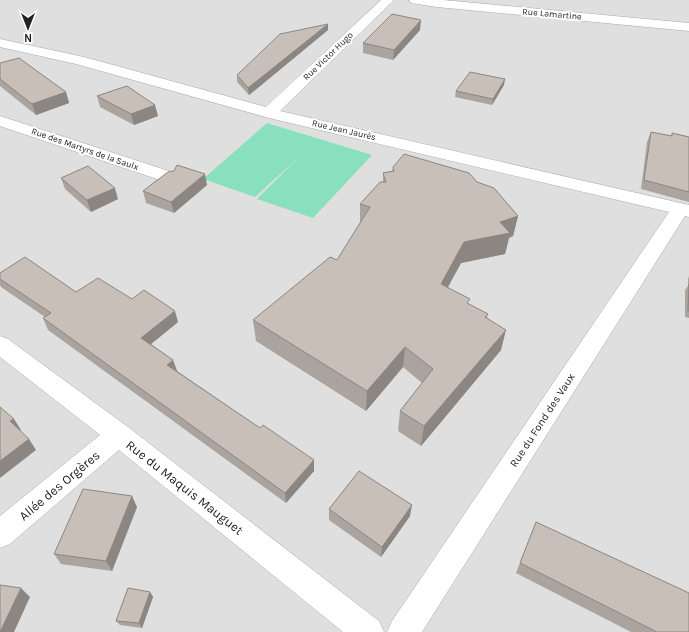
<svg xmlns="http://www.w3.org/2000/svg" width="689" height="632" font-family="Karla,sans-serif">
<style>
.residential{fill:#e0dfdf}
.pitch{fill:#88e0be}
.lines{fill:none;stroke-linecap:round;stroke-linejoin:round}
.street-casing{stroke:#a9a9a9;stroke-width:1}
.street{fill:#fff;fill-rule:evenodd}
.wall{fill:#aba49e}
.shaded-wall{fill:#8b8681}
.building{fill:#c7bfb8;stroke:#8b8681}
.labels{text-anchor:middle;stroke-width:4;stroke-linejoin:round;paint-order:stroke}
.far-street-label{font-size:9px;fill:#222;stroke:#fff}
.street-label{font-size:11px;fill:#222;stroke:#fff}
.near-street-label{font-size:13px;fill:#222;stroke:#fff}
</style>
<rect width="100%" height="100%" fill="#f2efe9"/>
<path class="residential" d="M0 0H689V632H0Z"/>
<path class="pitch" d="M267 123 372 155 313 218 257 199 299 157 255 197 203 179Z"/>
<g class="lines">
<g class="street-casing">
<path id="street" d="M381 0H394L280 111 689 205V217L685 216 422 632H387L392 621 669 212 269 118 76 64 0 47V39L84 57 266 107Z
M409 0H443L689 23V31L437 7 411 3Z
M0 116 175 173 178 177 175 181 169 182 163 181 0 126Z
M0 336 8 339 128 427 379 621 384 632H343L119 450 10 544 0 548V516L100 435 0 357Z"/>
</g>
<use href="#street" class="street"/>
</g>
<path class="wall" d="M328 30 249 95 237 82V75Z
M420 30 393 60 363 53V43Z
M0 63 66 92 69 103 36 115 0 86Z
M504 85 492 105 455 97 456 91Z
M97 96 158 116 134 125 100 107Z
M651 132 671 136 672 133 689 137V202L641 189 647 142Z
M393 167 477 182 518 216 513 236 509 238 505 254 461 263 448 287 469 304 488 314 487 318 501 350 421 446 398 431 400 411 422 383 403 367 366 411 256 341 253 320 337 260 360 223V204L383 182V173L392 172Z
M61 178 118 199 91 212 65 189Z
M207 185 174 213 146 203 143 191Z
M0 273 76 292 132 299 178 322 151 344 173 360 177 371 260 428 314 460V471L286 503 48 330 43 318 45 317 1 287 0 285Z
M689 276V318L685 317V290L688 286V279Z
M137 507 112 571 61 564 54 554Z
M329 509 410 516 381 557 329 520Z
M536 522 689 632H631L516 573Z
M150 592 153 597 142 628 120 625 116 621Z"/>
<path class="shaded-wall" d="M421 20 420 30 393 60 394 50Z
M328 24V30L249 95 248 88Z
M505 79 504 85 492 105 493 99Z
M66 92 69 103 36 115 32 104Z
M155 105 158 116 134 125 131 114Z
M205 174 207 185 174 213 171 202Z
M115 188 118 199 91 212 87 200Z
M518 216 513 236 509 238 505 254 461 263 438 305 441 284 464 242 500 222Z
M175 311 178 322 145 349 141 338Z
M506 330 501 350 421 446 424 426Z
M405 347 403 367 366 411 367 391Z
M173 360 177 371 167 365Z
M14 419 21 430 17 433 10 421Z
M29 439 36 450 0 478V461Z
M314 460V471L286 503 285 493Z
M132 496 137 507 112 571 106 561Z
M412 505 410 516 381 557 382 547Z
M21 588 30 597 14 632H0Z
M150 592 153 597 142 628 139 623Z"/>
<path class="building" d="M392 14 421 20 394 50 363 43Z
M328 24 248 88 237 75 280 34Z
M19 58 66 92 32 104 0 79V63Z
M470 72 505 79 493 99 456 91Z
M127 86 155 105 131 114 97 96Z
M651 132 672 136V133L689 137V192L644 180Z
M404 154 469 173 477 182 494 188 518 216 500 222 510 233 464 242 441 284 470 299 467 303 488 314 485 317 506 330 424 426 400 411 433 369 405 347 367 391 253 320 330 257 337 260 370 207 360 204 380 182H386L383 173 394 171 393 167Z
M177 165 205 174 171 202 143 191 168 172 174 171Z
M88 166 115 188 87 200 61 178Z
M25 257 76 292 98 278 132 299 144 290 175 311 141 338 173 360 167 365 260 428 263 425 314 460 285 493 43 318 51 313 0 279V273Z
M689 284V311H688Z
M0 407 14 419 10 421 29 439 0 461Z
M359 471 412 505 382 547 329 509Z
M83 489 132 496 106 561 54 554Z
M536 522 689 593V632H657L520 563Z
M0 585 21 588 0 632Z
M128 588 150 592 139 623 116 621Z"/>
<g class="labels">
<g class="far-street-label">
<text transform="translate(552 14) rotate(5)" y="3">Rue Lamartine</text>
<text transform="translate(328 56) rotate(-44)" y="3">Rue Victor Hugo</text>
<text transform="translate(344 130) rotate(13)" y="3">Rue Jean Jaurès</text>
<text transform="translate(85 149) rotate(19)" y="3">Rue des Martyrs de la Saulx</text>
</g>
<g class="street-label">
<text transform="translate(542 420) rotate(-57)" y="4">Rue du Fond des Vaux</text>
</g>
<g class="near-street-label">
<text transform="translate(59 485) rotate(-40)" y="5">Allée des Orgères</text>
<text transform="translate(185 487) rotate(38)" y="5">Rue du Maquis Mauguet</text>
</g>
</g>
<g transform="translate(28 28) rotate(180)" stroke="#ffffff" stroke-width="3" paint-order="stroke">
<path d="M0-3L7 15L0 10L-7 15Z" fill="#222222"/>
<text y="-6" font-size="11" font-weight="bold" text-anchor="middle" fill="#222222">N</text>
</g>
</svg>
